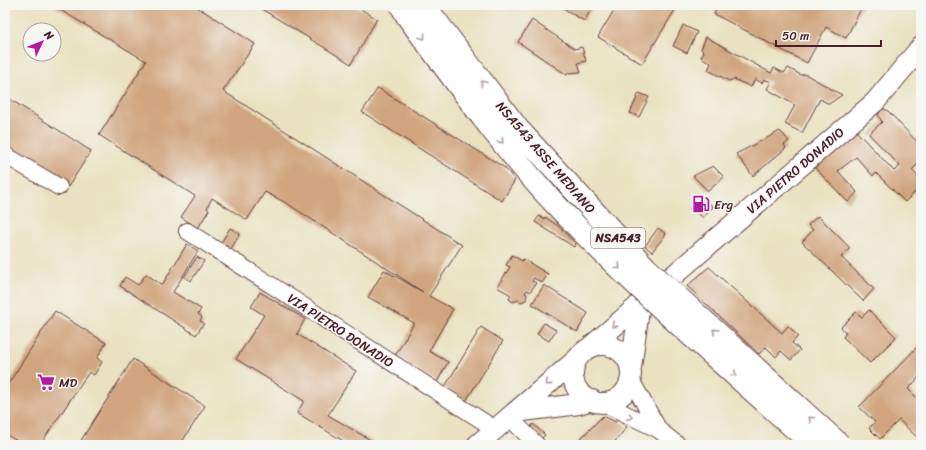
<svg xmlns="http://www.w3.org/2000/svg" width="926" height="450" font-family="Sriracha,sans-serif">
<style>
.building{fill:#d0a47e}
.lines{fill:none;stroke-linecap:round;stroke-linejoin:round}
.minor-casing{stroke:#623c41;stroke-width:18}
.major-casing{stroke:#623c41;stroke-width:22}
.minor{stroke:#fff;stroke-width:16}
.major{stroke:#fff;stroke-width:20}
.highway-bridge-casing{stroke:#623c41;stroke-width:24;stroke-linecap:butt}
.highway-bridge{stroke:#fff;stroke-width:22}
.oneway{stroke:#ae9aa0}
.labels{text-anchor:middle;stroke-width:3;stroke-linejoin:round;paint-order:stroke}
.shield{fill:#f6f6f2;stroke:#7e6067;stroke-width:1}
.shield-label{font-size:12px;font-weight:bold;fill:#4a1f2b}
.street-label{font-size:13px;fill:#4a1f2b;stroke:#f6f6f2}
.poi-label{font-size:13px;fill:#4a1f2b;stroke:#f6f6f2;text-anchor:start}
</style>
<rect width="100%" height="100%" fill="#f6f6f2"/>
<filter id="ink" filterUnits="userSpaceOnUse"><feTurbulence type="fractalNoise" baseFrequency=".025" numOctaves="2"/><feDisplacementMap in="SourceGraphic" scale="8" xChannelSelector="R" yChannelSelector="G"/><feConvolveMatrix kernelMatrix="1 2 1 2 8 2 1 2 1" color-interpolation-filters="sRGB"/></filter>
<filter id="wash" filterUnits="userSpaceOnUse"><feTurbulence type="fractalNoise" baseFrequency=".012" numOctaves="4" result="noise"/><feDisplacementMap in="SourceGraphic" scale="16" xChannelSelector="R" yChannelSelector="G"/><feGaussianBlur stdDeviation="0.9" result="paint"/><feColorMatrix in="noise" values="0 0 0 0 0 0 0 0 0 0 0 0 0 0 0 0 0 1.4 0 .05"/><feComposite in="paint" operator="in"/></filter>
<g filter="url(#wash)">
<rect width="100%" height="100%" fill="#e9e1bf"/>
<g id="blocks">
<path class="building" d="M52 5H194L255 44 223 91 462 245 429 296 453 309 429 351 448 362 437 382 395 356 414 323 368 297 384 270 423 292 288 204 265 192 247 220 212 198 207 208 209 210 198 228 181 217 195 196 99 135 146 61Z
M255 5H354L377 19 351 64Z
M558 5H594L584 21Z
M617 5H678L642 64 598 37Z
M719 5H863L846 38 826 27 807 63 714 14Z
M532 20 575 49 582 47 586 61 578 63 581 72 568 73 567 75 518 42Z
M683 25 697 32 687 53 673 46Z
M706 37 771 73 774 68 784 73 788 68 801 75 805 74 842 95 829 104 820 99 802 133 785 124 795 105 767 89 771 82 764 79 762 83 755 79 751 87 734 79 729 81 708 70 711 63 701 57 704 52 701 49Z
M378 88 505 168 515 180 502 201 362 112Z
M639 93 649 97 639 117 630 113Z
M5 96 91 151 68 187 5 147Z
M884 109 888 111 921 146V161L912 170 921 180V198L915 192 905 202 876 173 873 176 856 157 838 171 857 192 848 202 814 167 855 130 894 171 900 166 869 134 882 122 878 115 881 110Z
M780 131 789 141 784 145 786 148 753 176 736 154Z
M713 166 724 177 708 191 693 176Z
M704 198 713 207 703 218 693 208Z
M539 216 544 219 545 217 558 226 576 244 574 247 535 222Z
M818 216 850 248 841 257 874 289 863 301 802 242 813 230 808 225Z
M230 228 240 234 231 249 221 243Z
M658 228 666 234 652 252 645 246Z
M187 244 198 251 173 292 201 309 198 314 202 317 200 321 204 323 196 335 120 286 125 277 138 285 146 274 162 285Z
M512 255 522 261 523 259 548 274 542 283 534 278 532 281 536 283 530 292 527 290 525 293 527 294 526 300 521 302 518 300 513 302 509 299 511 295 497 287 510 267 506 265Z
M197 257 204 261 191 281 184 277Z
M709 267 782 333 788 326 798 336 792 343 800 350 791 360 781 351 776 357 766 347 759 354 687 286Z
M544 285 588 313 577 332 532 304Z
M260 292 305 319 297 334 356 371 328 415 379 445H350L297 413 304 401 236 359 264 315 251 307Z
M869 310 896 337 870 363 843 337 846 333 841 327 856 312 862 317Z
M55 311 106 343 97 358 102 362 94 375 89 372 40 445H24L5 434V389Z
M544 323 556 330 549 341 537 334Z
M481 327 503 341 466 401 444 388Z
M921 343V375L908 389 917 398 921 395V441L899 420 880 439 869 428 875 422 859 407Z
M133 359 205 406 180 445H78Z
M603 416 616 422 617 420 627 427 612 445H574Z
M533 424 545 435 542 438 531 427Z"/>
</g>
</g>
<g filter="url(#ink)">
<use href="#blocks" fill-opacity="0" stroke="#623c41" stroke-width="1"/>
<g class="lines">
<g class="minor-casing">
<path id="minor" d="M5 155 59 187
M187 231 495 429
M631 380 659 430
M601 402 659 430 678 445
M509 417 537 445"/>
</g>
<g class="major-casing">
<path id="major" d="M573 374a29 29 0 1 1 58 0a29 29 0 1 1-58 0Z
M589 348 875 102 921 47
M631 367 640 303
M515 412 579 404 592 400
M477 445 578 358"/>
</g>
<use href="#minor" class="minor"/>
<use href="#major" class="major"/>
<g class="highway-bridge-casing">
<path id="highway-bridge" d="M401 5 407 16C456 82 503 149 559 208 639 292 727 367 813 445
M424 5 518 129 646 268 840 445"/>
</g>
<use href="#highway-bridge" class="highway-bridge"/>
</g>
<defs><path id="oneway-chevron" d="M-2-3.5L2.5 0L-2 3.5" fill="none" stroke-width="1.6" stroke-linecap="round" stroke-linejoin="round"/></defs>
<g class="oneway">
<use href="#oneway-chevron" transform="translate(423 37) rotate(54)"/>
<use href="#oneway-chevron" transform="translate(483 83) rotate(-127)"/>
<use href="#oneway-chevron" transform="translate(501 141) rotate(49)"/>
<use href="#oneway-chevron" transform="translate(618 267) rotate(46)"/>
<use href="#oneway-chevron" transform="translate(614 325) rotate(139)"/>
<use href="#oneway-chevron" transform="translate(715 331) rotate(-138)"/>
<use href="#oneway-chevron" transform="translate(734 374) rotate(42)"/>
<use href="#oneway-chevron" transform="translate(548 383) rotate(139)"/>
<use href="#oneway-chevron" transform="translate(630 417) rotate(24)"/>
<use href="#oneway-chevron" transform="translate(811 419) rotate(-138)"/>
</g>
</g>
<defs>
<g id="fuel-bare" transform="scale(1.38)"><path d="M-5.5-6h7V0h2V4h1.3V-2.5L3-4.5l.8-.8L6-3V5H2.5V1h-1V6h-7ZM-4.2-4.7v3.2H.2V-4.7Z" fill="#b5179e" stroke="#f6f6f2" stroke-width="2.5" paint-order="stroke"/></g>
<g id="supermarket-bare" transform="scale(1.38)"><path d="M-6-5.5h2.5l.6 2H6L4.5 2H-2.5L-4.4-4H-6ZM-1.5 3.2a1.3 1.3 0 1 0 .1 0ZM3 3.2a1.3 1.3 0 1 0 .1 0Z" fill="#b5179e" stroke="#f6f6f2" stroke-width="2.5" paint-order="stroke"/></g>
</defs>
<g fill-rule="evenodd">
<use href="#fuel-bare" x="701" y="204"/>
<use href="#supermarket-bare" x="46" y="382"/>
</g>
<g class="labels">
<rect class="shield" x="591" y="228" width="54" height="20" rx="3"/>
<g class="shield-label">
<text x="618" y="242">NSA543</text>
</g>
<g class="street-label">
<text transform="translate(546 157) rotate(49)" y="5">NSA543 ASSE MEDIANO</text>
<text transform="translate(795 170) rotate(-41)" y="5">VIA PIETRO DONADIO</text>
<text transform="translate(341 330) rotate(33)" y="5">VIA PIETRO DONADIO</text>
</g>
<g class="poi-label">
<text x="714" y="209">Erg</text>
<text x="59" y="387">MD</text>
</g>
</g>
<rect width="926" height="450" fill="none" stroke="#f6f6f2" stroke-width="20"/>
<g transform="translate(42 42) rotate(47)"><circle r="19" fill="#f6f6f2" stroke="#b1a0a2"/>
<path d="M0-3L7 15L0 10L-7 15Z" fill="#b5179e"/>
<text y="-6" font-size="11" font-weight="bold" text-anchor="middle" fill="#4a1f2b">N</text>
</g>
<path d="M776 40v6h105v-6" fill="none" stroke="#4a1f2b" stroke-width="2"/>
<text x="782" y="40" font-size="12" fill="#4a1f2b" stroke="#f6f6f2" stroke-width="3" paint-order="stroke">50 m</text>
</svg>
